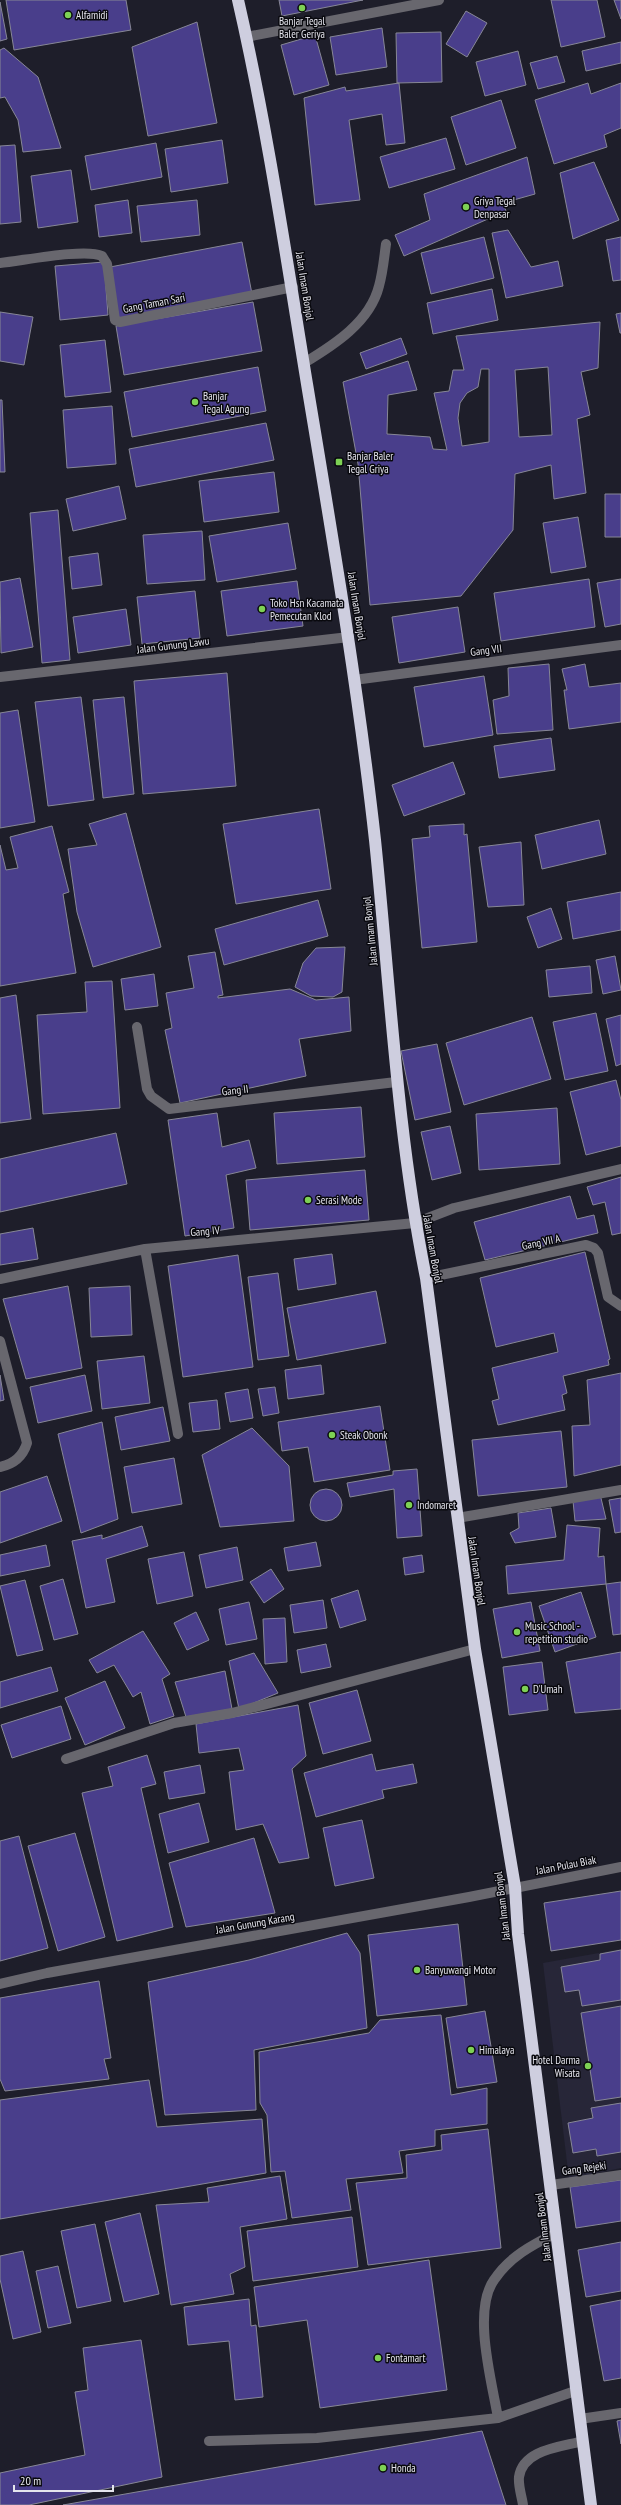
<svg xmlns="http://www.w3.org/2000/svg" width="621" height="2505" font-family="'PT Sans Narrow',sans-serif">
<style>
.built{fill:#272638}
.building{fill:#493e8b;stroke:#878796;fill-rule:evenodd}
.lines{fill:none;stroke-linecap:round;stroke-linejoin:round}
.minor{stroke:#68676e;stroke-width:10}
.highway{stroke:#cecedf;stroke-width:12}
.poi-dot{fill:#7dd154;stroke:#09090e;stroke-width:1.5}
.labels{text-anchor:middle;stroke-width:3;stroke-linejoin:round;paint-order:stroke}
.poi-label{font-size:11px;fill:#e5e5ed;stroke:#09090e;text-anchor:start}
.street-label{font-size:11px;fill:#e5e5ed;stroke:#09090e}
</style>
<rect width="100%" height="100%" fill="#1e1e2a"/>
<path class="built" d="M621 1949V2168L569 2179 543 1963Z"/>
<path class="building" d="M6 0H126L131 30 14 50Z
M279 0H363L282 16Z
M551 0H597L605 37 561 47Z
M614 0H621V19Z
M0 2 7 39 0 41Z
M466 11 487 23 467 57 446 44Z
M197 22 217 123 148 136 132 47Z
M382 28 387 67 336 75 330 37Z
M441 32 442 82 397 83 396 33Z
M315 35 329 85 294 95 281 45Z
M621 42V63L586 71 582 51Z
M4 48 38 77 61 148 23 152 18 120 5 97 0 98V50Z
M518 51 526 85 485 96 476 62Z
M557 56 565 82 538 89 530 63Z
M399 83 405 143 386 145 382 114 349 120 360 200 315 205 304 98 345 87 346 91Z
M588 83 591 94 621 83V128L604 135 607 147 554 164 535 100Z
M501 100 516 148 466 165 451 117Z
M446 138 455 169 389 188 380 157Z
M222 140 228 183 171 192 165 149Z
M156 143 162 177 91 190 85 156Z
M15 145 21 222 0 224V146Z
M527 157 535 194 503 203 506 211 404 256 395 235 430 220 424 194Z
M594 162 619 220 573 239 560 173Z
M71 170 78 222 38 228 31 176Z
M128 200 132 233 99 237 95 205Z
M197 200 200 235 141 242 137 206Z
M508 230 531 267 558 261 563 286 506 298 492 233Z
M484 237 494 278 431 294 421 253Z
M621 237V280L613 281 606 240Z
M242 242 252 294 119 319 110 267Z
M104 262 108 315 60 320 55 266Z
M492 289 498 320 433 334 427 303Z
M253 302 262 351 124 375 116 326Z
M0 312 33 317 24 365 0 361Z
M621 313V333H620L616 314Z
M600 322 598 368 581 372 590 415 577 419 586 493 554 499 551 465 515 474 513 530 461 596 370 605 358 464 343 382 408 361 417 390 388 395 387 434 430 437 433 449 447 450 434 393 449 391 453 370H464L456 336ZM548 367 552 435 519 437 515 370ZM481 369H489V442L462 446 458 418 460 403 467 393 478 387Z
M401 338 407 354 366 369 360 353Z
M105 340 111 392 65 397 60 345Z
M258 367 266 411 132 437 124 392Z
M0 400H2L5 472H0Z
M112 406 116 464 67 468 63 410Z
M266 423 274 460 136 487 129 449Z
M274 472 279 512 204 522 199 481Z
M119 486 126 519 73 531 66 499Z
M605 494H621V537H605Z
M58 510 70 660 42 663 30 513Z
M578 517 586 567 551 573 543 523Z
M288 523 296 569 217 582 209 536Z
M202 531 205 580 147 584 143 535Z
M98 553 102 585 72 589 69 557Z
M20 578 33 647 1 653 0 582Z
M589 579 595 627 501 641 494 593Z
M621 579V624L605 627 597 583Z
M297 581 303 626 227 636 221 591Z
M195 591 200 638 142 644 137 597Z
M458 607 465 652 399 663 392 617Z
M126 609 131 645 78 653 73 617Z
M549 664 553 730 497 734 493 700 509 696 508 668Z
M585 664 589 687 621 683V722L569 729 564 690H567L562 669Z
M227 673 236 786 143 794 134 681Z
M484 676 493 735 424 747 414 687Z
M81 697 94 800 48 806 35 702Z
M124 697 134 794 103 798 93 700Z
M18 710 35 822 0 828V713Z
M551 738 555 770 499 778 494 746Z
M453 762 465 794 404 816 392 785Z
M319 809 331 889 236 904 223 824Z
M126 813 161 947 93 967 77 912 68 849 97 845 89 824Z
M599 820 606 854 542 869 535 835Z
M464 824V835L467 834 477 942 422 948 412 839 430 837 429 826Z
M52 826 69 892 63 894 76 973 0 986V845L6 870 18 868 10 837Z
M521 842 524 905 488 907 479 847Z
M621 892V930L573 939 567 902Z
M318 900 328 936 224 965 215 929Z
M551 908 562 939 538 948 527 917Z
M345 947 342 992 333 997 311 996 295 987 303 963 316 948Z
M215 952 223 995 218 996V998L290 989 316 1000 349 997 351 1031 299 1039 306 1076 180 1103 165 1030 172 1028 166 993 194 988 188 956Z
M615 956 621 990 603 994 596 960Z
M590 966 592 993 549 997 546 970Z
M154 974 158 1006 125 1010 121 979Z
M112 981 120 1108 43 1114 37 1015 87 1012 85 982Z
M16 995 31 1119 0 1123V998Z
M596 1013 608 1071 565 1080 553 1022Z
M621 1015V1064L616 1066 606 1019Z
M532 1017 551 1079 464 1105 446 1043Z
M437 1044 451 1112 415 1120 401 1051Z
M616 1080 621 1100V1146L586 1155 570 1092Z
M361 1107 365 1157 277 1164 274 1113Z
M557 1108 560 1164 479 1170 476 1114Z
M217 1113 222 1147 249 1140 256 1168 226 1175 234 1228 185 1236 168 1120Z
M450 1126 461 1173 432 1180 421 1132Z
M116 1133 127 1184 0 1212V1159Z
M365 1170 369 1220 250 1230 246 1180Z
M621 1177V1233L612 1235 605 1202 593 1205 587 1187Z
M570 1196 577 1219 594 1215 598 1233 485 1260 474 1222Z
M33 1228 38 1259 0 1265V1234Z
M585 1252 610 1359 608 1360 609 1365 563 1376 567 1393 562 1395 565 1410 498 1425 492 1401 499 1399 492 1368 558 1352 554 1333 496 1347 480 1278Z
M332 1254 336 1284 298 1290 294 1259Z
M238 1255 253 1367 183 1377 168 1266Z
M278 1273 289 1356 258 1360 248 1277Z
M68 1286 82 1368 26 1379 3 1299Z
M130 1286 132 1335 91 1337 89 1288Z
M376 1291 386 1343 297 1360 287 1308Z
M144 1356 150 1403 102 1409 97 1361Z
M321 1365 324 1394 288 1399 285 1370Z
M621 1373V1465L574 1476 572 1426 590 1425 587 1380Z
M0 1375 4 1400 0 1401Z
M85 1375 92 1411 38 1423 30 1387Z
M275 1387 279 1413 263 1416 258 1389Z
M248 1389 253 1418 230 1422 225 1393Z
M217 1400 220 1429 193 1432 189 1403Z
M380 1406 390 1470 314 1482 308 1447 282 1451 278 1422Z
M163 1407 170 1441 121 1450 115 1417Z
M102 1422 118 1519 81 1533 58 1434Z
M252 1428 289 1466 294 1521 220 1527 202 1455Z
M561 1431 567 1487 478 1496 472 1440Z
M174 1458 182 1504 132 1513 124 1467Z
M417 1469 422 1536 397 1538 394 1489 350 1497 347 1483 393 1475V1471Z
M47 1476 62 1521 0 1543V1492Z
M310 1505a16 16 0 1 1 32 0a16 16 0 1 1-32 0Z
M600 1494 606 1519 575 1521 573 1501Z
M621 1498V1532L615 1533 609 1500Z
M551 1508 556 1537 515 1543 510 1533 519 1528 518 1513Z
M567 1525 600 1528 598 1557 604 1556 606 1584 508 1594 506 1566 564 1560Z
M142 1526 148 1546 106 1559 115 1602 86 1608 72 1541 102 1535V1539Z
M316 1542 321 1566 288 1571 284 1548Z
M46 1545 50 1566 0 1576V1555Z
M237 1547 243 1580 206 1588 199 1555Z
M184 1552 193 1596 157 1604 148 1559Z
M422 1555 424 1572 405 1575 403 1558Z
M271 1569 284 1589 264 1603 250 1582Z
M63 1579 78 1634 54 1640 40 1586Z
M25 1580 43 1650 17 1656 0 1586Z
M621 1582V1634L613 1635 606 1584Z
M358 1590 366 1620 340 1628 331 1599Z
M581 1592 596 1637 555 1652 539 1606Z
M323 1600 327 1628 294 1633 290 1605Z
M249 1602 257 1639 226 1645 219 1609Z
M531 1602 540 1651 502 1658 493 1609Z
M196 1612 209 1640 187 1650 174 1623Z
M285 1618 287 1662 265 1664 263 1619Z
M143 1631 170 1674 162 1679 174 1716 150 1724 141 1692 133 1697 114 1665 97 1673 89 1660Z
M326 1644 331 1667 301 1673 297 1650Z
M621 1652V1709L575 1713 566 1662Z
M254 1653 278 1693 239 1709 229 1661Z
M542 1662 548 1710 509 1715 503 1667Z
M51 1667 58 1691 0 1708V1682Z
M225 1671 232 1709 186 1717 175 1682Z
M105 1681 125 1728 85 1745 65 1698Z
M357 1690 371 1741 323 1754 309 1703Z
M298 1705 306 1756 292 1769 309 1858 279 1863 263 1824 236 1830 229 1772 244 1770 239 1748 199 1753 196 1724Z
M61 1706 71 1739 12 1758 1 1725Z
M372 1754 376 1771 413 1764 417 1783 382 1790 384 1798 316 1817 304 1773Z
M147 1755 156 1784 141 1788 173 1927 117 1941 82 1793 113 1786 108 1767Z
M200 1765 205 1793 169 1799 164 1772Z
M199 1803 209 1842 168 1853 159 1814Z
M362 1820 374 1878 335 1886 323 1828Z
M75 1833 105 1937 58 1951 28 1846Z
M19 1836 48 1948 0 1961V1841Z
M254 1838 275 1913 186 1927 169 1863Z
M621 1891V1940L551 1951 544 1903Z
M458 1924 467 2005 377 2016 368 1935Z
M347 1933 360 1953 367 2028 254 2050 256 2110 165 2115 148 1982 249 1960Z
M621 1950V2000L582 2006 579 1990 565 1992 561 1967 600 1960V1954Z
M99 1981 111 2058 104 2059 109 2079 5 2091 0 2079V1998Z
M621 2006V2097L595 2101 581 2013Z
M485 2011 497 2082 457 2088 446 2018Z
M441 2015 451 2095 487 2088V2124L435 2130V2146L399 2151 403 2173 346 2179 351 2210 292 2218 285 2171 271 2172 267 2115 260 2103 259 2052 369 2033 380 2020Z
M149 2080 157 2127 262 2119 266 2173 0 2219V2100Z
M621 2103V2152L597 2156 596 2149 573 2153 568 2123 593 2118 591 2108Z
M488 2129 501 2248 368 2265 356 2183 407 2178 406 2155 442 2150 441 2135Z
M280 2176 287 2219 240 2227 245 2267 230 2274 234 2294 171 2305 156 2205 209 2202 207 2188Z
M621 2180V2221L576 2228 570 2187Z
M140 2213 159 2294 124 2302 105 2222Z
M352 2217 358 2267 253 2281 247 2231Z
M95 2224 111 2301 77 2308 61 2231Z
M621 2242V2291L586 2297 578 2250Z
M23 2251 41 2332 13 2339 0 2279V2256Z
M429 2260 447 2390 320 2408 307 2320 259 2327 254 2287Z
M58 2266 71 2323 48 2328 36 2271Z
M249 2299 251 2326 256 2325 263 2397 235 2400 229 2341 188 2345 184 2307Z
M621 2300V2378L604 2381 590 2306Z
M141 2340 162 2477 29 2505H0V2473L85 2455 75 2392 88 2390 83 2348Z
M621 2420V2444L617 2421Z
M482 2431 506 2505H63Z"/>
<g class="lines">
<path class="minor" d="M246 37 439 0
M0 263C22 261 85 248 102 256L107 264 115 320 120 322 293 287
M304 363C334 345 370 322 379 286 383 272 384 258 386 244
M0 677 349 637
M354 680 621 645
M137 1027 147 1089 151 1096 169 1109 396 1082
M145 1249 178 1434
M426 1278 586 1245 594 1248 598 1253 608 1297 621 1306
M0 1279 145 1249 415 1223 454 1208 621 1169
M0 1341 27 1443C23 1456 14 1464 0 1467
M457 1518 621 1490
M66 1759 174 1723 232 1713 475 1649
M0 1984 47 1973 469 1897 621 1867
M551 2185 621 2175
M498 2418C492 2382 472 2311 494 2280 509 2257 532 2245 556 2233
M580 2419 621 2413
M209 2441 317 2438 498 2418 575 2391
M523 2505C522 2497 518 2486 519 2477 523 2449 562 2447 583 2441"/>
<path class="highway" d="M238 0C267 126 286 256 307 384 332 535 358 687 375 840 390 986 397 1134 426 1278L475 1649 515 1887 518 1934 591 2505"/>
</g>
<g class="poi-dot">
<circle cx="302" cy="8" r="4"/>
<circle cx="68" cy="15" r="4"/>
<circle cx="466" cy="207" r="4"/>
<circle cx="195" cy="402" r="4"/>
<rect x="335" y="458" width="8" height="8" rx="2"/>
<circle cx="262" cy="609" r="4"/>
<circle cx="308" cy="1200" r="4"/>
<circle cx="332" cy="1435" r="4"/>
<circle cx="409" cy="1505" r="4"/>
<circle cx="517" cy="1632" r="4"/>
<circle cx="525" cy="1689" r="4"/>
<circle cx="417" cy="1970" r="4"/>
<circle cx="471" cy="2050" r="4"/>
<circle cx="588" cy="2066" r="4"/>
<circle cx="378" cy="2358" r="4"/>
<circle cx="383" cy="2468" r="4"/>
</g>
<g class="labels">
<g class="poi-label">
<text x="76" y="19">Alfamidi</text>
<text x="302" y="25" text-anchor="middle">Banjar Tegal<tspan x="302" dy="13">Baler Geriya</tspan></text>
<text x="474" y="205">Griya Tegal<tspan x="474" dy="13">Denpasar</tspan></text>
<text x="203" y="400">Banjar<tspan x="203" dy="13">Tegal Agung</tspan></text>
<text x="347" y="460">Banjar Baler<tspan x="347" dy="13">Tegal Griya</tspan></text>
<text x="270" y="607">Toko Hsn Kacamata<tspan x="270" dy="13">Pemecutan Klod</tspan></text>
<text x="316" y="1204">Serasi Mode</text>
<text x="340" y="1439">Steak Obonk</text>
<text x="417" y="1509">Indomaret</text>
<text x="525" y="1630">Music School -<tspan x="525" dy="13">repetition studio</tspan></text>
<text x="533" y="1693">D'Umah</text>
<text x="425" y="1974">Banyuwangi Motor</text>
<text x="479" y="2054">Himalaya</text>
<text x="580" y="2064" text-anchor="end">Hotel Darma<tspan x="580" dy="13">Wisata</tspan></text>
<text x="386" y="2362">Fontamart</text>
<text x="391" y="2472">Honda</text>
</g>
<g class="street-label">
<text transform="translate(305 286) rotate(81)" y="4">Jalan Imam Bonjol</text>
<text transform="translate(154 303) rotate(-11)" y="4">Gang Taman Sari</text>
<text transform="translate(357 606) rotate(81)" y="4">Jalan Imam Bonjol</text>
<text transform="translate(173 645) rotate(-7)" y="4">Jalan Gunung Lawu</text>
<text transform="translate(486 650) rotate(-7)" y="4">Gang VII</text>
<text transform="translate(370 931) rotate(-96)" y="4">Jalan Imam Bonjol</text>
<text transform="translate(235 1090) rotate(-7)" y="4">Gang II</text>
<text transform="translate(205 1231) rotate(-5)" y="4">Gang IV</text>
<text transform="translate(541 1242) rotate(-12)" y="4">Gang VII A</text>
<text transform="translate(433 1249) rotate(80)" y="4">Jalan Imam Bonjol</text>
<text transform="translate(477 1571) rotate(82)" y="4">Jalan Imam Bonjol</text>
<text transform="translate(566 1865) rotate(-11)" y="4">Jalan Pulau Biak</text>
<text transform="translate(502 1906) rotate(-97)" y="4">Jalan Imam Bonjol</text>
<text transform="translate(255 1923) rotate(-10)" y="4">Jalan Gunung Karang</text>
<text transform="translate(584 2168) rotate(-8)" y="4">Gang Rejeki</text>
<text transform="translate(543 2227) rotate(-97)" y="4">Jalan Imam Bonjol</text>
</g>
</g>
<path d="M14 2485v6h99v-6" fill="none" stroke="#e5e5ed" stroke-width="2"/>
<text x="20" y="2485" font-size="12" fill="#e5e5ed" stroke="#09090e" stroke-width="3" paint-order="stroke">20 m</text>
</svg>
